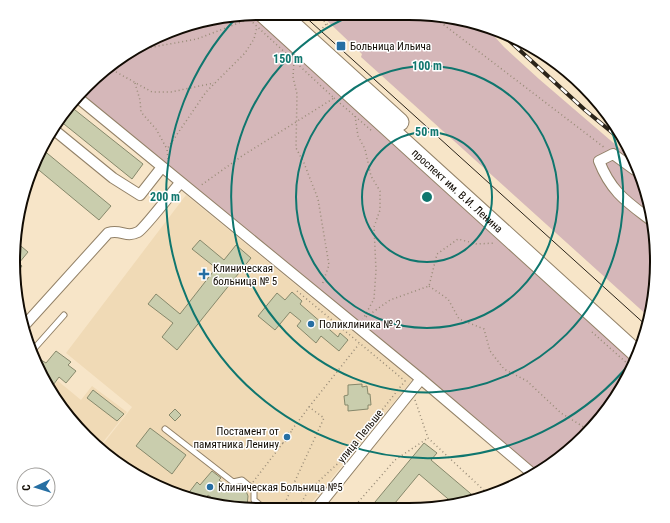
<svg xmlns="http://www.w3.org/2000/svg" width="670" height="523" font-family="'Roboto Condensed',sans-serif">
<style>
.built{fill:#f0dab6}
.green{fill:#d5b7b9}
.building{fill:#c9cdad;stroke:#86886b}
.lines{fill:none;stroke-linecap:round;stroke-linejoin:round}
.lane-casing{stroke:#928167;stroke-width:7}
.street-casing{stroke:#928167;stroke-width:12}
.primary-casing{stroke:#928167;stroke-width:19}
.path{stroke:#988b77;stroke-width:1.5;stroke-dasharray:1 3;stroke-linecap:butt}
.lane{stroke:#fff;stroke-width:5}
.street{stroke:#fff;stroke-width:10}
.primary{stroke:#fff;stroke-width:17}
.tram{stroke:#2a2319;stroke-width:1}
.rail-casing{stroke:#2a2319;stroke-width:4}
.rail{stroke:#fff;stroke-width:2.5;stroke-dasharray:8;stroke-linecap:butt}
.ring{fill:none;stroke:#0f766e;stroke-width:2}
.poi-dot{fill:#266fa3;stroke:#fff;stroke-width:1.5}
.labels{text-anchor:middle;stroke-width:3;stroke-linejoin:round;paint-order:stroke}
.poi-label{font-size:11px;fill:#120c04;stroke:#fff;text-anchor:start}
.street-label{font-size:11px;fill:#120c04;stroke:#fff}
.rim{fill:none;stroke:#120c04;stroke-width:2}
.centre{fill:#0f766e;stroke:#fff;stroke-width:2}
.ring-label{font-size:12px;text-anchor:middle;font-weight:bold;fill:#0f766e;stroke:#fff;stroke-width:3;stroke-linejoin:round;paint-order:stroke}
</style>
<rect width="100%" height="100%" fill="#f7e5c8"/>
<path class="built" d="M186 195 412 380 308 507 213 505 123 468 100 448 132 407 66 353Z
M58 381 81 400 92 386 127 412 99 447 75 426 50 391Z"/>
<path class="green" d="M319 13 425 14 485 26 504 47 539 79 631 158 655 229 649 317 361 57 362 54Z
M254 14 633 358 606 413 537 473 80 94 86 86 137 46 197 22Z"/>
<path class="building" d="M70 106 143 164 132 179 59 120Z
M42 149 111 206 99 220 34 166Z
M200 240 224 260 236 245 251 258 177 350 162 337 173 323 148 304 156 294 180 314 216 268 192 249Z
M16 242 28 252 19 263 22 266 15 275 13 262Z
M292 292 302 301 300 304 338 337 340 333 348 340 339 351 321 336 316 343 297 326 301 321 290 312 275 330 258 316 277 293 285 300Z
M56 351 71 362 68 365 76 371 66 383 59 377 51 388 45 384 33 355 46 363Z
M362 384V387L367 386 368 394H370L371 405H368V409L348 411V405H345L344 396 348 395V385Z
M93 390 124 414 117 421 87 398Z
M175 409 181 415 175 421 169 415Z
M150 428 186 455 172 474 136 446Z
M424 443 437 453 431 460 477 499 454 504 419 474 390 509 370 508Z
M212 471 221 478 219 480 234 492 240 489 246 491 248 496 247 506 221 505 208 495 204 501 187 495 197 482 200 485Z"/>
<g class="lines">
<g class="lane-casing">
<path id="lane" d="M32 351 64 315
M165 429 233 482 242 480 254 490V500L261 506"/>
</g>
<g class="street-casing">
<path id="street" d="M77 97 421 379 534 475
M53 129 113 178 140 195 162 167
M635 170 613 154 599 161C611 192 627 202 652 221
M22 328 108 233C121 229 126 238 138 232 144 229 173 191 180 183
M318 507 421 379"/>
</g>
<g class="primary-casing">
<g id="primary">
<path id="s1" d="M262 13 635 352"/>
<path d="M280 13 400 122"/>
</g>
</g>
<path class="path" d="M315 13 328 25
M244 15 249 19
M431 15 605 148
M320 31 327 23
M131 51 197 39 249 19 334 98 242 156 200 186
M294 61 293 77 297 94 296 148 304 163 318 199 329 265 322 285
M109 68 152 92H171L214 83
M135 83 140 100 141 112 156 129 167 149
M334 98 372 131
M355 116 358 136 365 149 371 176 380 191V210L374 227 376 270 374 299 363 319
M168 159 167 149 206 92 245 53 254 39 257 27
M429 286 448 299 459 319 484 329 490 351 504 369 527 381 561 413 587 429
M297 291 405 381 345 457 308 491 299 507
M366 317 390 300 429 286 437 254 458 239 477 244 495 243
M592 332 629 365
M415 400 428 438 490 496
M309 407 359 344
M253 482 283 443 290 439 291 431 285 435 283 443
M283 507 324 418 309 407 291 431
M353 508 395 460 428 438"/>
<use href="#lane" class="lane"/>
<use href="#street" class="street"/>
<use href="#primary" class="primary"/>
<path class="tram" d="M301 13 648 327"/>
<g class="rail-casing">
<path id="rail" d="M502 34 585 110 626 144"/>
</g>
<use href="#rail" class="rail"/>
</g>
<g class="ring">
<circle cx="427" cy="197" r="65"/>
<circle cx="427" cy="197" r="131"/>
<path d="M605 114A196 196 0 1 1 358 13"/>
<path d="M631 362A262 262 0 1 1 237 17"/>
</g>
<g class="poi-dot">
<rect x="336" y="41" width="10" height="10" rx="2"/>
<path d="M202 268h4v4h4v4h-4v4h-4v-4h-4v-4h4z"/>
<circle cx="311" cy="324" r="4"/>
<circle cx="287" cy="437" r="4"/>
<circle cx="210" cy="487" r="4"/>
</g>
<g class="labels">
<g class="poi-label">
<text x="350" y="50">Больница Ильича</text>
<text x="213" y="272">Клиническая<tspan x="213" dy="13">больница № 5</tspan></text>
<text x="319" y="328">Поликлиника № 2</text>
<text x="279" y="435" text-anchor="end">Постамент от<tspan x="279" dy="13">памятника Ленину</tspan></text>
<text x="218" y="491">Клиническая Больница №5</text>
</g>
<g class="street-label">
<text dy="4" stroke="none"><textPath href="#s1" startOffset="264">проспект им. В.И. Ленина</textPath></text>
<text transform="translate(360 436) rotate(-51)" y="4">улица Пельше</text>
</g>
</g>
<path d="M0 0H670V523H0ZM261 20H409A241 241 0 0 1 650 261V262A241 241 0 0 1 409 503H261A241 241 0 0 1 20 262V261A241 241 0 0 1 261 20Z" fill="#fff" fill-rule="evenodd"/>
<path class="rim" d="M261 20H409A241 241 0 0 1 650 261V262A241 241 0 0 1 409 503H261A241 241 0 0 1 20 262V261A241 241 0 0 1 261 20Z"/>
<circle cx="427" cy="197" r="6" class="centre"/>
<g class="ring-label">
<text x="288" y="63">150 m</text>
<text x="427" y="70">100 m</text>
<text x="427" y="136">50 m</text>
<text x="165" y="201">200 m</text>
</g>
<g transform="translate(36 487) rotate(266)"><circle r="19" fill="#ffffff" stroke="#a09e9b"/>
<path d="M0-3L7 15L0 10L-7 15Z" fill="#266fa3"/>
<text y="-6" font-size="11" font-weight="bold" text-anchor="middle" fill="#120c04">С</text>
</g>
</svg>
